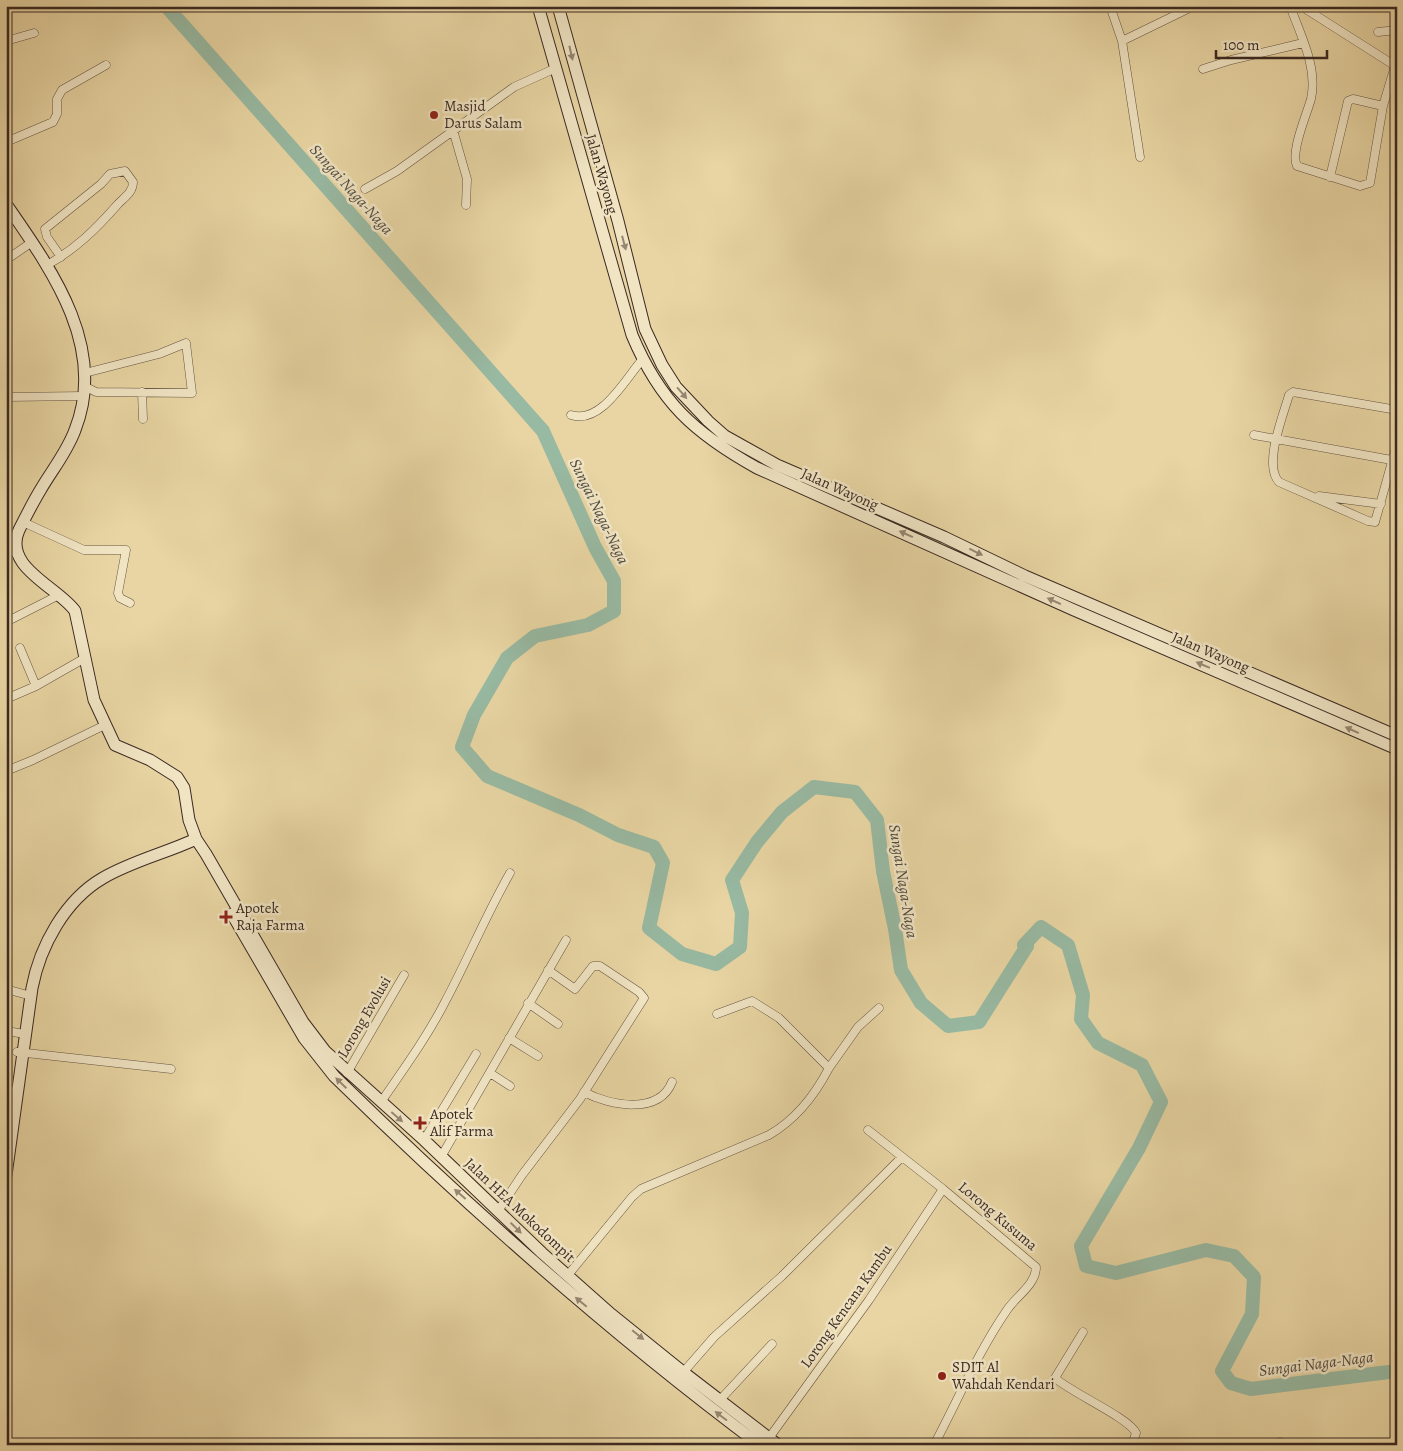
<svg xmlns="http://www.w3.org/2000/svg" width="1403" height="1451" font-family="Alegreya,serif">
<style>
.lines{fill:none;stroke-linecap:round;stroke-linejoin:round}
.river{stroke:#98b9a2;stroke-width:14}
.street-casing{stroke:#665442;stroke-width:9}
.secondary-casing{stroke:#3b2922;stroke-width:13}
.street{stroke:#f0e4c3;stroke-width:8}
.secondary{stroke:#f0e4c3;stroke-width:11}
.oneway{fill:#968672}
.poi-dot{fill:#8f2418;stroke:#f0e4c3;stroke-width:2}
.labels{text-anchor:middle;stroke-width:5;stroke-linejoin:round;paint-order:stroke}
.poi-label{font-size:15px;fill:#3b2922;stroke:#f0e4c3;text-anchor:start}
.street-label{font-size:15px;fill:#3b2922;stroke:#f0e4c3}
.water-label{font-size:16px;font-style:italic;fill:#524d42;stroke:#f0e4c3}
</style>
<rect width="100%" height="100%" fill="#e8d5a3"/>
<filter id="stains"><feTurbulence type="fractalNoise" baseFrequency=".004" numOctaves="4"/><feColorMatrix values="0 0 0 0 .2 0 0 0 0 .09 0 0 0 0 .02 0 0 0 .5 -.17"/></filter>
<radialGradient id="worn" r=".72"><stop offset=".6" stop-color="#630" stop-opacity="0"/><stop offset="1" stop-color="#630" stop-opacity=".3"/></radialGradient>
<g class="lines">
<path class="river" d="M166 6 543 431 595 547 614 581V611L588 625 535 636 507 658 474 715 462 747 487 776 579 815 618 835 654 847 663 863 649 928 682 954 716 964 740 947 742 913 732 880 757 842 782 812 814 787 855 792 877 820 883 871 895 929 901 970 921 1003 948 1026 979 1022 1027 946 1024 945 1041 927 1068 945 1083 995 1081 1019 1098 1043 1142 1065 1161 1102 1139 1148 1081 1246 1086 1266 1116 1273 1206 1250 1234 1256 1254 1277 1252 1314 1222 1371 1231 1383 1251 1389 1397 1371"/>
<g class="street-casing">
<path id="street" d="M1110 6 1122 41
M1290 6C1301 36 1318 68 1311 99 1307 114 1290 152 1297 166L1360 186 1370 183 1383 106 1395 66
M1301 6 1397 67
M1378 32 1397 30
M6 41 34 33
M1203 69 1231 60 1303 43
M453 130 467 179 466 205
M6 142 53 122 57 114V99L62 90 106 65
M1140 157 1122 41 1194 6
M1330 177 1348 101 1353 99 1383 106
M365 189 397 171 514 87 556 68
M6 260 32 242
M47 265C76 249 97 228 118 204 125 197 133 192 133 182L125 171 110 174 101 184 45 229 47 237 61 257
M84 386 96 392 192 393 186 343 159 354 85 373
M142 392 143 419
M6 397 84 396
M1397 410 1293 392 1289 395C1283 416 1263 465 1279 482L1368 521 1375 522 1397 444
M571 415C601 425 626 378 642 360
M1254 435 1397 461
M1319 496 1381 504
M23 522 84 550H126L118 593 120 598 130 603
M6 552 16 551
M6 622 59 595
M20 648 36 686
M6 699 36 686 85 658
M6 771 33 760 105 725
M6 989 31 996
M528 1003 558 1024
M6 1031 19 1033
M509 1038 538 1056
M17 1052 171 1069
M829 1068 858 1027 879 1008
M347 1073 404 975
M490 1073 510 1086
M6 1090 12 1091
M584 1092C610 1106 659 1115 672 1082
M381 1102C403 1070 427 1037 445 1002 468 959 486 915 510 873
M868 1130 943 1189 1036 1267C1036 1285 1016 1296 1007 1310 978 1352 958 1400 934 1445
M424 1140 476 1054
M441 1157 566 940
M498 1211 522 1175 580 1099 644 998 639 992 600 966H593L575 989 548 970
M568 1275 632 1197 641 1189 769 1135C795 1120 815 1095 829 1068L779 1018 752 1001 717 1014
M1083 1332 1055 1378C1072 1393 1129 1418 1136 1433L1132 1445
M680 1376 714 1337 782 1276 902 1157
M719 1401 772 1344
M769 1438 869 1300 943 1189
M1275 1445 1280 1442 1285 1445"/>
</g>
<g class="secondary-casing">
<path id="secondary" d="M538 6 632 335C660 402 694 433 757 468L1074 610 1397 749
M558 6 618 221 645 329 662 365 676 387 708 421 725 436 777 465 944 537 1025 576 1397 736
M6 204C51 269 108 347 75 430 67 452 52 470 41 489 33 502 26 516 19 530 2 567 58 587 75 611L94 700 115 745 150 760 177 777 184 788 189 820 196 839 206 854 303 1022 325 1051 424 1140 542 1253 611 1314 683 1372 778 1445
M232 914 304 1038 334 1076C468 1207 610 1333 760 1445
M6 1175 32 988C40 946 65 900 103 878 132 861 166 853 196 839"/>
</g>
<use href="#street" class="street"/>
<use href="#secondary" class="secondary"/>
</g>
<defs><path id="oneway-solid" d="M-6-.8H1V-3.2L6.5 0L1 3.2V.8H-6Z" transform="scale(1.25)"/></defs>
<g class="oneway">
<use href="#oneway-solid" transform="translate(571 53) rotate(77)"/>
<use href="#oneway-solid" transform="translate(624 243) rotate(75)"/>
<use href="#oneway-solid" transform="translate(682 393) rotate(49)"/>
<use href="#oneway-solid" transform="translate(906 534) rotate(-156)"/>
<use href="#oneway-solid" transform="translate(976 552) rotate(26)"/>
<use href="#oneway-solid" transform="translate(1054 601) rotate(-156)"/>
<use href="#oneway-solid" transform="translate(1203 665) rotate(-157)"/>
<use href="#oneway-solid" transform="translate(1352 730) rotate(-156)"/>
<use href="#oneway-solid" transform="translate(341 1083) rotate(-136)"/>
<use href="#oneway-solid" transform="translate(397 1117) rotate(41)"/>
<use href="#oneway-solid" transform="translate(460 1194) rotate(-139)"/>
<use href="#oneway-solid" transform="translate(516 1228) rotate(44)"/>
<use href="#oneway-solid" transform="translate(581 1302) rotate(-140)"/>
<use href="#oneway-solid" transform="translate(638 1335) rotate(39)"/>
<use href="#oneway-solid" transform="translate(721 1416) rotate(-143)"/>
</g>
<g class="poi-dot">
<circle cx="434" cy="115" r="5"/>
<path d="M223.5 909.5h5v5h5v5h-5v5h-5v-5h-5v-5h5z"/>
<path d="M417.5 1115.5h5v5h5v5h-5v5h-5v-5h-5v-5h5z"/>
<circle cx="942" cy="1376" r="5"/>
</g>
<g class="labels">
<g class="poi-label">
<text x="444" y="111">Masjid<tspan x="444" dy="17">Darus Salam</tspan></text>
<text x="236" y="913">Apotek<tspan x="236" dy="17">Raja Farma</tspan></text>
<text x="430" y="1119">Apotek<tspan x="430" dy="17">Alif Farma</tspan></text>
<text x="952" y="1372">SDIT Al<tspan x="952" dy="17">Wahdah Kendari</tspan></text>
</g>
<g class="street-label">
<text transform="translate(602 174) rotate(74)" y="5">Jalan Wayong</text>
<text transform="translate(840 489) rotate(24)" y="5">Jalan Wayong</text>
<text transform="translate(1211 652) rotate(23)" y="5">Jalan Wayong</text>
<text transform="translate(364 1017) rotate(-60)" y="5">Lorong Evolusi</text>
<text transform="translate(520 1210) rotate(43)" y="5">Jalan HEA Mokodompit</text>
<text transform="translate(998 1216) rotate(40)" y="5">Lorong Kusuma</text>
<text transform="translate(846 1306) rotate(-55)" y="5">Lorong Kencana Kambu</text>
</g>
<g class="water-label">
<text transform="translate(352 189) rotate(48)" y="6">Sungai Naga-Naga</text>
<text transform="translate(600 511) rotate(64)" y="6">Sungai Naga-Naga</text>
<text transform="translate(904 881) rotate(81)" y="6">Sungai Naga-Naga</text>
<text transform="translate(1316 1363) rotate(-7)" y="6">Sungai Naga-Naga</text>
</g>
</g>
<rect width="1403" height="1451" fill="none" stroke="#e8d5a3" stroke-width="25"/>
<rect x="8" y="8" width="1388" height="1436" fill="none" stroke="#3b2922" stroke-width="2.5"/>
<rect x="12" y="12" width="1378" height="1426" fill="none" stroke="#3b2922"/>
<path d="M1216 50v8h111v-8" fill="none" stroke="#3b2922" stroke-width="2.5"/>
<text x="1223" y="50" font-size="15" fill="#3b2922" stroke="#f0e4c3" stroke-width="4" paint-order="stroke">100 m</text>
<rect width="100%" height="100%" filter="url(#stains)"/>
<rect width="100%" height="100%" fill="url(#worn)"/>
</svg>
